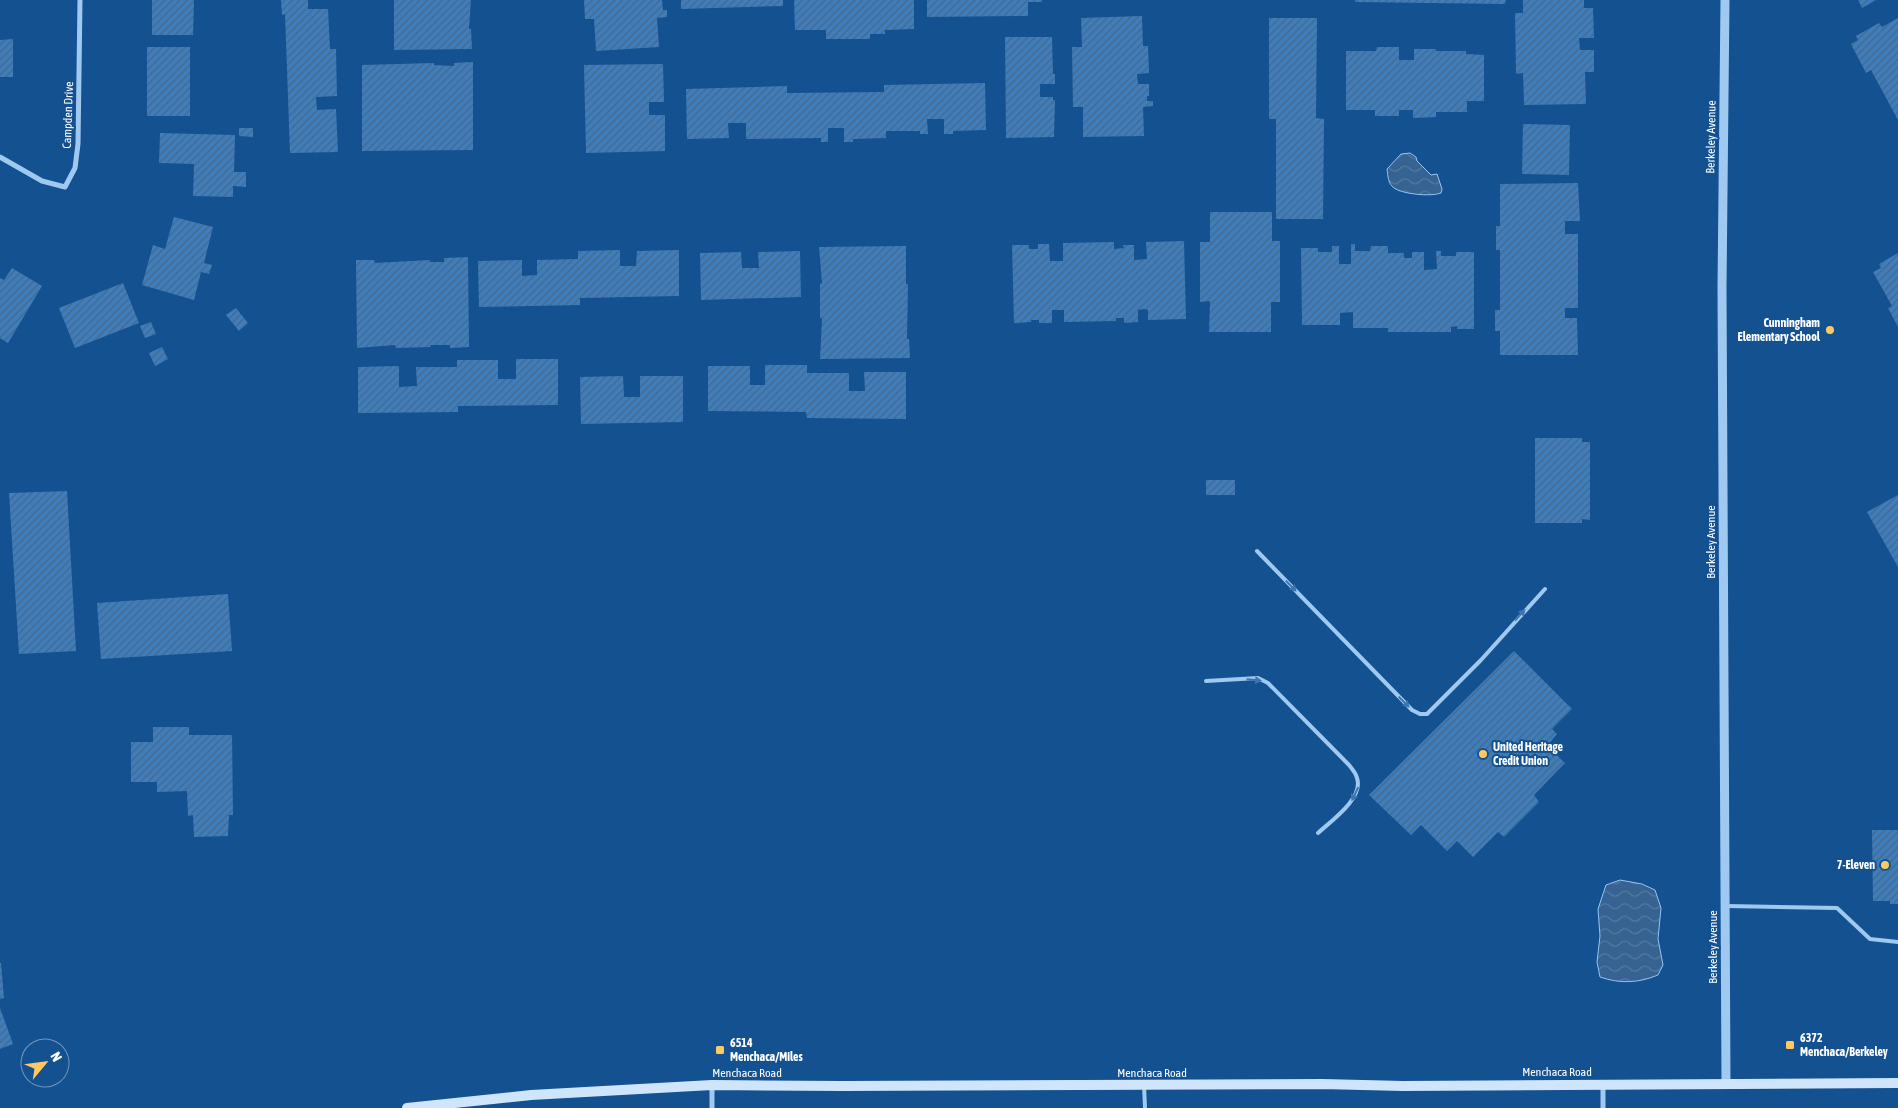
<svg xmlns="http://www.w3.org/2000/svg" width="1898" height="1108" font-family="'Asap Condensed',sans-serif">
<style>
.water{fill:url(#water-waves);stroke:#92c5f4}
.building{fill:url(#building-hatch)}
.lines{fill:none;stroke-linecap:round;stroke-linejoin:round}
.service{stroke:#a0c9f1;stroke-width:4}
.minor{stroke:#a0c9f1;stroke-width:5}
.tertiary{stroke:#a0c9f1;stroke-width:9}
.secondary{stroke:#cfe5fc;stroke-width:10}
.oneway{fill:#3e75ae}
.poi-dot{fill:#ffc961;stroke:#145191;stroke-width:2}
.labels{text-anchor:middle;stroke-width:4;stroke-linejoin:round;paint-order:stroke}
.street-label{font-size:12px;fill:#fff;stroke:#145191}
.poi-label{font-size:12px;font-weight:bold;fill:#fff;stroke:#145191;text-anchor:start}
</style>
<defs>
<pattern id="water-waves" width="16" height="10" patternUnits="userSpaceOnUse" patternTransform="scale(1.25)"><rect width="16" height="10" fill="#366391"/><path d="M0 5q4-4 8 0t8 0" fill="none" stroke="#547aa2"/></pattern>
<pattern id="building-hatch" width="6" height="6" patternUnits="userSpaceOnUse" patternTransform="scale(1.25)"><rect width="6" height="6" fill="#407dbb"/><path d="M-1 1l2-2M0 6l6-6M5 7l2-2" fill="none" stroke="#456789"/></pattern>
</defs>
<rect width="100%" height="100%" fill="#145191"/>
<path class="water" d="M1410 153 1416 157 1417 161 1431 175 1437 174 1442 189 1441 193C1431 197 1402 194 1394 188 1388 184 1388 176 1387 169L1401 154Z
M1620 880 1642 884 1655 890 1661 908 1658 939 1663 965 1658 975C1639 983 1620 984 1600 977L1597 962 1600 936 1598 909 1606 885Z"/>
<path class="building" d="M152 0H194L193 35H152Z
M281 0H308V9H328L330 49H336L337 96 316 97 317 110 336 109 338 152 290 153 285 14 282 15Z
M394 0H471L469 29H471L472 49 394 50Z
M584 0H662L663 10H667V17L657 18 659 47 596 51 594 19H585Z
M681 0H783V6L681 9Z
M794 0H914V29L885 30V34H870V39H826V30H795Z
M927 0H1042V2H1028V16L927 17Z
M1355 0H1506L1505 4 1355 2Z
M1523 0H1584V8H1593L1594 38H1579L1580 50H1594V72H1585L1586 104 1524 105 1523 73 1516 74 1515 13H1523Z
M1858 0H1876L1862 8Z
M1142 16 1143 46H1148L1149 73 1137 74 1138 84H1149V96H1147V101H1153V106L1143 107 1144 136 1083 137V107H1073L1072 47H1082L1081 18Z
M1269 18H1317L1316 118 1324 119 1323 219H1276V119H1269Z
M1898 18V120L1871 70 1866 73 1851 44 1858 40 1856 36 1879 23 1882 27Z
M1005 37H1052L1053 74H1055V84H1040V97H1053V100H1055L1054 137 1006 138Z
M13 39V77H0V40Z
M147 47H190V116H147Z
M1377 47H1399V60H1414V49H1436V51H1466V54L1484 55V101H1467V112H1436V117L1413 118V110H1399V116H1375V110H1346V51H1376Z
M473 62V150L362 151V65L434 63V65L454 66V63Z
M663 64 664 102H649V115H665V151L586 153 584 65Z
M985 83 986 130 953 131V134H944V119H927L928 134H920V131H886V138L853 139V142H844V128H828V142H821V138L746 139V123H728L729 138 687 139 686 89 787 86V93L884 92V85Z
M1523 124 1570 125 1569 175 1522 174Z
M239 128H253V137L239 136Z
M160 133 235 135 234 172H246V187L233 186V197L193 196 194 164 159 163Z
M1578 183 1580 221H1565V234H1578V308H1565V318H1577L1578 355H1500V331H1495V310H1500V250H1496V226H1500V184Z
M1210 212H1272V241H1280V302H1271V332H1209L1210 301 1200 302V242H1210Z
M174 217 213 227 204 263 212 265 209 274 201 272 194 300 142 285 153 245 165 249Z
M1184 241 1186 319 1148 320V310L1144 309 1138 310V322L1124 323V318H1116V321L1064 322V310H1052V323H1039V320H1031V322L1014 323 1012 245H1029V249H1038V244H1049L1050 261H1063V243L1114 242V249L1124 248 1123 245H1134V260L1147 259 1146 242Z
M1351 244H1355V251H1370L1371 246H1388V253H1404V258H1412V252H1424V270L1437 269 1436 251H1441V256H1456V252H1474V329H1457V326L1451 327V332H1388V328H1353V312L1340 313V325H1302L1301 248H1318V252H1332V246H1339V264H1351Z
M906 246V284H908L907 339H909L910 358 820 359 822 318H820V284L822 283 819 247Z
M620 250V266H636L637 251 679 250V296L580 298V305L479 307 478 261 522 260V276L537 275V260L578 259V251Z
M800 251 801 297 701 300 700 253 741 252 742 268H759L758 252Z
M1898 253V327L1888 308 1892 306 1873 272 1881 268 1879 264Z
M468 257 469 347 450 348V345H430L431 347 396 348 395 345 357 348 356 260H374L375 263 430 260V262H444V258Z
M12 268 42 286 8 343 0 338V278L4 280Z
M123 283 139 323 75 348 59 308Z
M236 308 248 323 239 331 226 315Z
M151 322 156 334 145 338 140 326Z
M162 347 168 359 155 366 149 353Z
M516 359H558V405L458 406V412L358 413V367L399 366V387L417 386 416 367H457V360H498V379H516Z
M765 365H807V373H849V391H865L864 372H906V419L807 418 806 412 708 411V366H750V385H765Z
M623 376 624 397H640V376H683V422L581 424 580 377Z
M1535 438H1582V442H1590V520L1582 519V523H1535Z
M1206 480H1235V495H1206Z
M67 491 76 651 19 654 9 493Z
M1898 495V567L1867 512Z
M228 594 232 651 101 659 97 603Z
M1514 651 1572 709 1552 729 1557 734 1547 746 1565 763 1534 795 1539 802 1504 837 1498 832 1473 857 1457 841 1447 851 1421 825 1411 835 1369 795Z
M153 727H189V735H232L233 815H229L228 836 194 837 193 815 188 816 187 791 157 792V782H131V742H153Z
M1872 830H1898V904H1890V901H1873Z
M0 963H1L4 998 0 999Z
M0 1008 13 1044 0 1049Z"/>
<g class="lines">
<path class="service" d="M1257 551 1412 710 1420 714H1427L1481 660 1545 589
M1206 681 1258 678 1268 683 1349 765C1352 769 1356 773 1357 778 1364 798 1331 821 1318 833
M1726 906 1837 908 1870 939 1898 942
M1144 1085 1145 1108"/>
<path class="minor" d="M0 157 42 181 65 187 75 168 78 144 80 0
M712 1108V1085
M1603 1108V1084"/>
<path class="tertiary" d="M1725 0 1722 288 1726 1084"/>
<path class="secondary" d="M407 1108 531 1095 712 1085 843 1086 1322 1084 1403 1086 1898 1083"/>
</g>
<defs><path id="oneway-solid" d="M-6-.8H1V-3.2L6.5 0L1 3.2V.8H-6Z" transform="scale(1.25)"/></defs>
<g class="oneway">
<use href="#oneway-solid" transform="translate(1291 586) rotate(46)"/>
<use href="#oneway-solid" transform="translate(1520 615) rotate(-47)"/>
<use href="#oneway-solid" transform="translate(1254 680) rotate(5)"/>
<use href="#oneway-solid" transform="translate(1404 702) rotate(45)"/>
<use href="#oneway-solid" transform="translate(1355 794) rotate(116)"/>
</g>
<g class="poi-dot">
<circle cx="1830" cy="330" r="5"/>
<circle cx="1483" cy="754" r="5"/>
<circle cx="1885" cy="865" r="5"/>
<rect x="1785" y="1040" width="10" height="10" rx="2.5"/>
<rect x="715" y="1045" width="10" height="10" rx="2.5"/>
</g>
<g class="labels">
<g class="street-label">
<text transform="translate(68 115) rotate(-88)" y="4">Campden Drive</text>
<text transform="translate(1711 137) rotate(-89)" y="4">Berkeley Avenue</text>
<text transform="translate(1711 542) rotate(-90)" y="4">Berkeley Avenue</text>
<text transform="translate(1713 947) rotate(-90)" y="4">Berkeley Avenue</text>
<text x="1557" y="1076">Menchaca Road</text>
<text x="747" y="1077">Menchaca Road</text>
<text x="1152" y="1077">Menchaca Road</text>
</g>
<g class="poi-label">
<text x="1820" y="327" text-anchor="end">Cunningham<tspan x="1820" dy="14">Elementary School</tspan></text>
<text x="1493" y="751">United Heritage<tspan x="1493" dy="14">Credit Union</tspan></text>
<text x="1875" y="869" text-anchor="end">7-Eleven</text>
<text x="1800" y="1042">6372<tspan x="1800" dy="14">Menchaca/Berkeley</tspan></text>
<text x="730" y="1047">6514<tspan x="730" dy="14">Menchaca/Miles</tspan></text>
</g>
</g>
<g transform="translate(45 1063) rotate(61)"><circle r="24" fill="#145191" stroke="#7297bd"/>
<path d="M0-4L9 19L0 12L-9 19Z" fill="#ffc961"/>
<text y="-8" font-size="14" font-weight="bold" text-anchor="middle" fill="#ffffff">N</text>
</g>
</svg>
